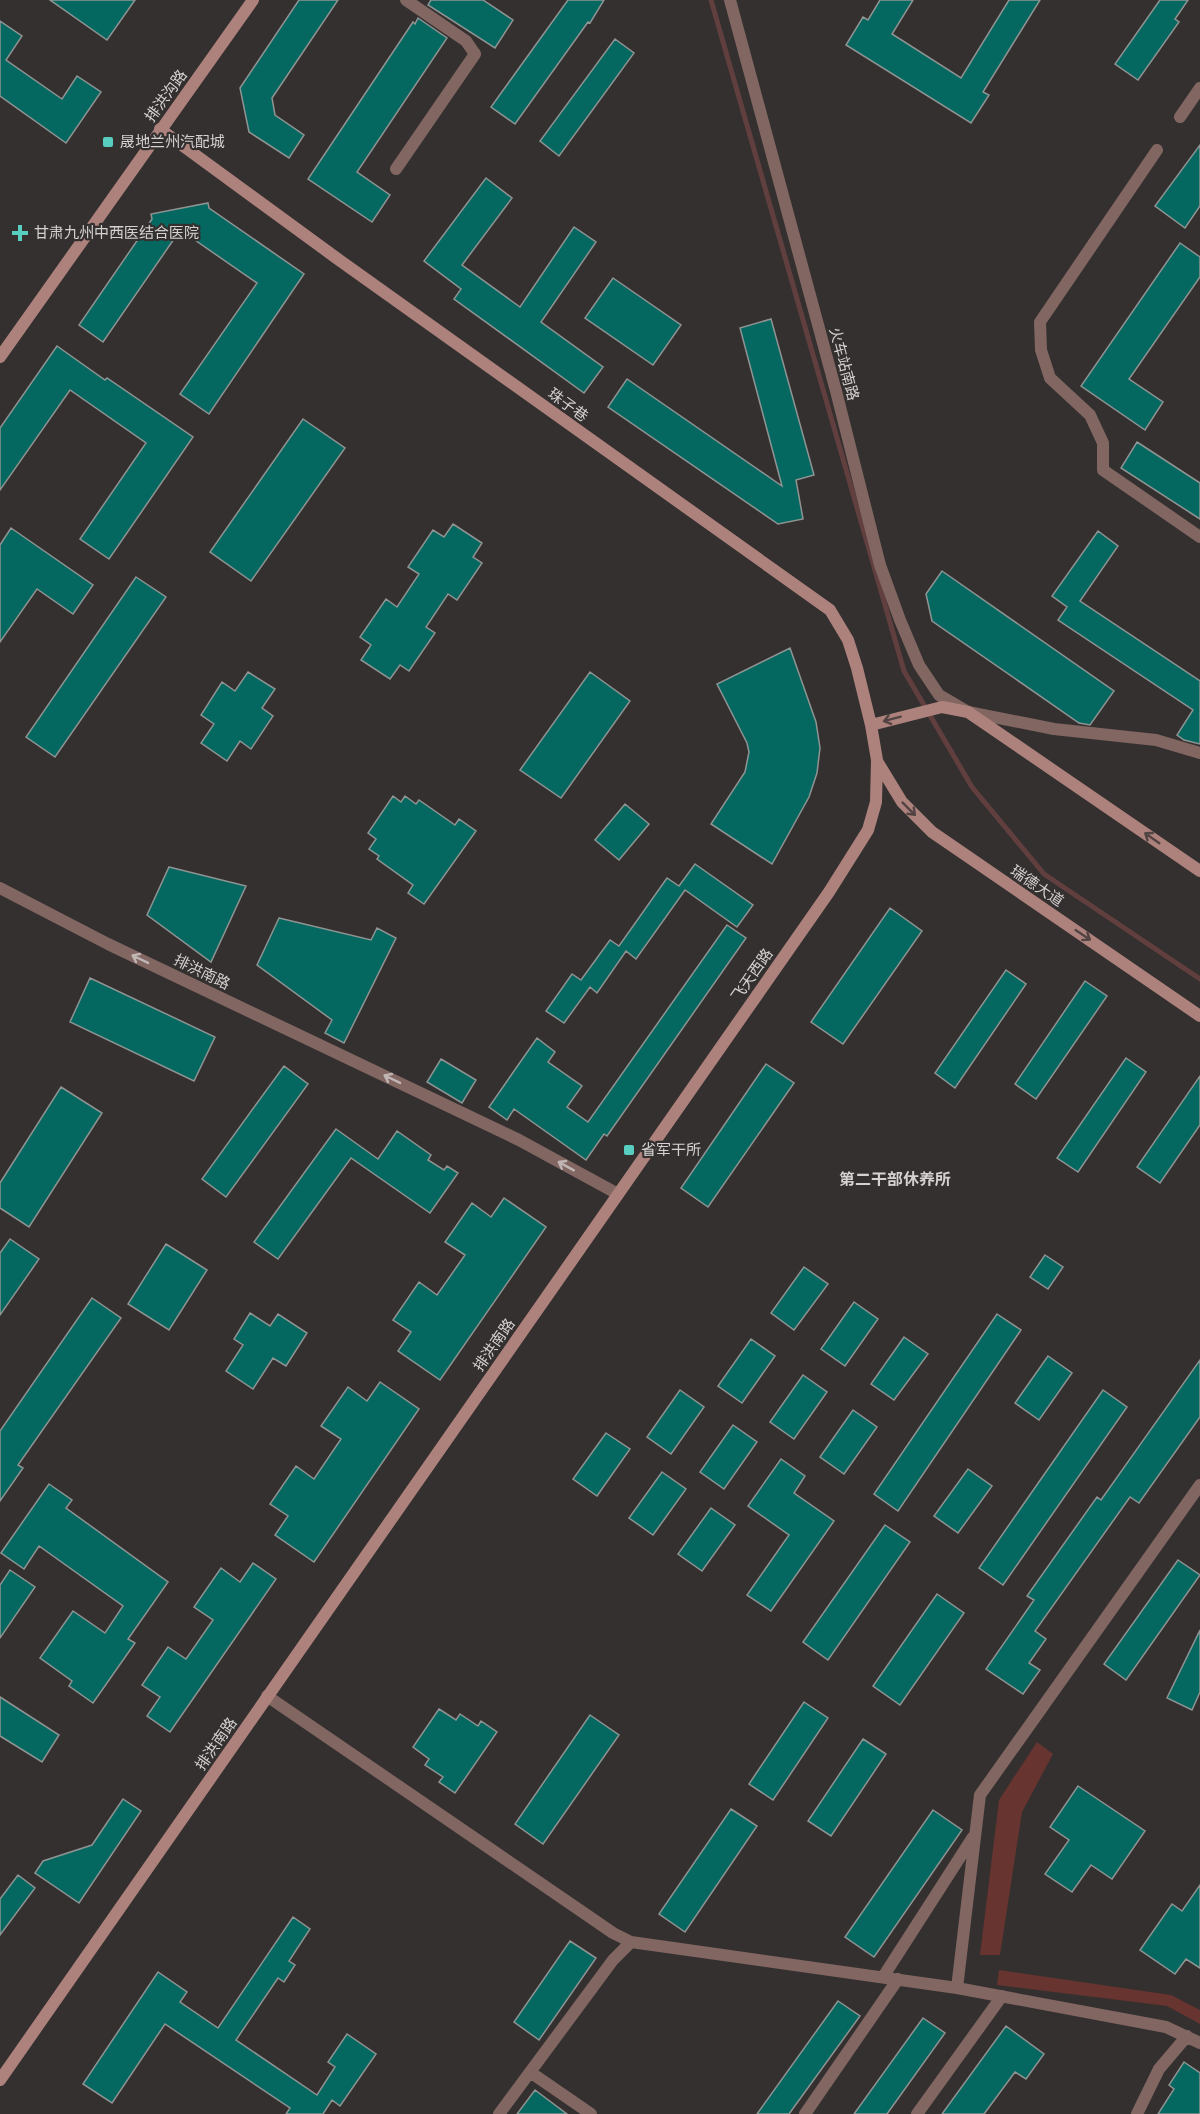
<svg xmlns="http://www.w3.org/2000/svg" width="1200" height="2114" font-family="'PT Sans Narrow','Noto Sans SC',sans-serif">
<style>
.green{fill:#67342f}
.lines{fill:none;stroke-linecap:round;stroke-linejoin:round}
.stream{stroke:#623f3f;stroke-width:5}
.building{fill:#046860;stroke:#8f9493;stroke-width:1.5}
.street{stroke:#816662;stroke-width:12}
.secondary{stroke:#ae827c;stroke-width:12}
.oneway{stroke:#524443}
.oneway2{stroke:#bfb6b4}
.poi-dot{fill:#58cec0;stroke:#343030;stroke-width:2}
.labels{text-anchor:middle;stroke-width:4.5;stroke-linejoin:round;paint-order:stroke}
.street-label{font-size:15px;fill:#d4d1d0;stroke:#343030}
.poi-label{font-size:15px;fill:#d4d1d0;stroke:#343030;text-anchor:start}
.neighbourhood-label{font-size:16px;font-weight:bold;fill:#d4d1d0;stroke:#343030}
</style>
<rect width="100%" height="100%" fill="#343030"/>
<path class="green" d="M1037 1742 1053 1754 1022 1812 1000 1955H980L999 1800Z
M999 1970 1171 1995 1200 2010V2024L1167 2006 997 1985Z"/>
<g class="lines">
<path class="stream" d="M711 0 904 671 972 787 1044 874 1200 979"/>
</g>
<path class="building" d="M50 0H135L107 40Z
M299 0H338L272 98 275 115 304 135 289 158 249 132 240 88Z
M431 0H483L513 20 495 48 428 5Z
M568 0H604L590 23 588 22 515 124 491 107Z
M880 0H913L892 34 961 78 1009 0H1040L983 92 989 95 971 123 846 45 863 17 868 20Z
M1160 0H1188L1175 19 1179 22 1138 80 1115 64Z
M418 18 447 38 357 172 390 195 372 222 308 179 413 22 415 24Z
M0 21 22 36 6 60 62 99 77 76 101 92 66 143 0 96Z
M615 39 634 53 559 156 540 141Z
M1200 145V206L1185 228 1155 206Z
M486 178 512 198 462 265 520 307 574 227 596 242 541 322 603 367 584 393 454 299 461 289 424 261Z
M208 203 209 208 304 274 209 414 180 394 257 283 189 236 174 239 103 342 79 325 152 219 151 214Z
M1180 243 1200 257V277L1129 379 1163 402 1145 430 1081 386Z
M613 278 681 325 653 365 585 318Z
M771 319 814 475 796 480 803 519 778 524 608 407 627 379 782 486 740 328Z
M57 346 105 380 107 378 193 437 109 559 80 539 146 443 70 390 0 490V428Z
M303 419 345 448 251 581 210 552Z
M1137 442 1200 483V519L1121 468Z
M453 524 482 543 473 557 482 563 457 600 448 594 426 627 435 633 409 671 400 665 390 679 361 660 371 645 360 637 386 599 397 607 419 574 408 567 433 530 444 537Z
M11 528 93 585 73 614 37 589 0 642V545Z
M1098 531 1118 546 1080 601 1200 681V744L1184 740 1177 735 1193 710 1058 620 1067 607 1052 596Z
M942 571 1114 691 1090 725 1079 723 932 621 926 594Z
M136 577 166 597 55 757 26 737Z
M790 648 816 722 820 748 817 773 809 797 772 864 711 824 745 772 749 752 747 743 717 684Z
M248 672 275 689 262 708 273 716 251 749 240 741 227 761 201 743 214 724 201 715 222 682 235 691Z
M590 672 630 701 561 798 520 770Z
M393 796 401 802 405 796 416 804 419 800 455 825 459 819 476 831 424 904 408 893 413 885 377 859 379 856 369 849 376 839 368 833Z
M625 804 649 824 619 860 595 840Z
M695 864 753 905 737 927 685 890 636 959 626 951 597 993 590 987 564 1023 546 1011 572 974 581 980 610 940 619 946 667 878 679 886Z
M169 867 246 886 211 962 147 915Z
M890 908 922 931 843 1044 811 1022Z
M279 918 371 940 377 928 396 938 344 1043 325 1033 332 1020 257 965Z
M727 925 746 938 607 1136 604 1134 586 1160 514 1109 507 1120 489 1107 537 1038 555 1052 548 1062 582 1086 567 1107 588 1122Z
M1006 970 1026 984 955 1088 935 1073Z
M90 978 215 1037 194 1081 70 1022Z
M1085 981 1107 996 1036 1099 1015 1084Z
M1126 1058 1146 1072 1078 1172 1057 1158Z
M441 1059 476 1080 462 1103 427 1082Z
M766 1064 794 1083 708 1207 681 1188Z
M284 1066 308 1084 226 1197 202 1179Z
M1200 1076V1125L1160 1183 1137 1167Z
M61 1087 102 1113 29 1227 0 1208V1183Z
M336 1129 378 1159 397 1131 431 1155 428 1160 444 1170 447 1166 458 1173 430 1213 351 1158 278 1259 254 1242Z
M504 1198 546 1227 440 1380 398 1351 411 1332 393 1320 419 1282 437 1295 465 1255 445 1242 472 1203 491 1217Z
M10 1239 39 1259 0 1315V1253Z
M166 1244 207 1270 169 1330 128 1304Z
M1045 1255 1063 1267 1048 1289 1030 1277Z
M804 1267 828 1284 794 1330 771 1313Z
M92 1298 121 1318 18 1465 23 1468 0 1501V1431Z
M854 1302 878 1319 845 1366 821 1349Z
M250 1313 270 1326 278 1314 307 1333 286 1366 273 1358 253 1389 226 1371 243 1345 234 1339Z
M997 1314 1021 1330 898 1511 874 1494Z
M904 1337 928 1354 894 1400 871 1384Z
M751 1339 775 1356 742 1403 718 1386Z
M1048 1356 1072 1373 1039 1420 1015 1403Z
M1200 1360V1417L1139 1503 1130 1497 1035 1631 1046 1639 1029 1663 1040 1670 1023 1694 986 1669 1034 1600 1027 1596 1097 1497 1101 1500Z
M803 1375 827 1392 794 1439 770 1422Z
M380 1382 419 1409 314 1562 275 1535 288 1516 270 1504 296 1466 314 1479 341 1439 321 1426 348 1387 367 1401Z
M680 1390 704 1407 671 1454 647 1437Z
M1103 1390 1127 1407 1003 1585 979 1568Z
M853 1410 877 1427 844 1474 820 1457Z
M733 1425 757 1442 724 1489 700 1472Z
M606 1433 630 1449 597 1496 573 1479Z
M781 1459 805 1476 794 1493 834 1521 771 1611 747 1595 789 1535 748 1506Z
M968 1469 992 1486 958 1533 934 1516Z
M662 1472 686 1489 653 1535 629 1518Z
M49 1484 72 1500 66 1508 168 1582 128 1639 135 1643 93 1703 69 1686 72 1681 40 1658 73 1611 105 1633 123 1606 39 1546 24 1569 1 1553Z
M711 1508 735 1525 702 1571 678 1554Z
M885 1525 910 1542 828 1660 803 1642Z
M1178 1560 1200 1575 1126 1680 1104 1664Z
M253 1563 276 1579 170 1732 147 1716 160 1697 142 1685 168 1647 186 1659 213 1620 194 1607 221 1568 240 1582Z
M10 1570 35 1587 0 1638V1585Z
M937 1594 964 1613 900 1705 873 1686Z
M1200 1630V1692L1192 1710 1167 1698Z
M0 1697 59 1735 42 1762 0 1736Z
M804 1702 828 1718 773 1800 749 1784Z
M439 1709 456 1720 460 1714 478 1726 481 1721 497 1732 455 1793 439 1782 443 1777 425 1765 429 1759 413 1747Z
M590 1715 619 1735 543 1844 515 1824Z
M863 1739 886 1754 831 1836 808 1821Z
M1078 1786 1145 1831 1112 1879 1091 1865 1072 1892 1045 1874 1069 1840 1050 1827Z
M123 1799 141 1811 79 1903 35 1873 43 1861 92 1845Z
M731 1809 757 1826 685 1932 659 1914Z
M933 1810 962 1830 874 1957 845 1937Z
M18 1875 35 1888 0 1935V1899Z
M1200 1885V1968L1186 1959 1175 1974 1140 1950 1172 1904 1182 1911Z
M293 1917 310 1929 289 1961 295 1965 284 1982 278 1978 236 2040 317 2095 335 2067 328 2062 347 2034 376 2054 340 2106 332 2100 323 2114H286L290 2108 165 2024 112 2103 83 2084 158 1972 187 1992 180 2002 218 2028Z
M570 1941 596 1958 539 2040 514 2022Z
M838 2001 860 2016 789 2114H757Z
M923 2018 945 2033 887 2114H854Z
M1006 2026 1044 2054 1026 2079 1015 2072 984 2114H942Z
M1184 2062 1200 2073V2114H1158L1174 2089 1169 2085Z
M535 2090 567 2114H517Z"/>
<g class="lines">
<path class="street" d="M730 0 836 391 880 565 900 620 919 665 939 695 968 712 1054 729 1156 740 1200 753
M1180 117 1200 88
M1157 150 1040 322 1041 350 1050 378 1090 415 1103 443V470L1200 537
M396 169 475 54 466 41 406 0
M0 888 108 944 519 1140 618 1194
M267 1696 581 1911 613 1933 631 1942 957 1988 1166 2027 1200 2043
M883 1977 973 1837
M957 1988 980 1795 1200 1485
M530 2072 591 2114
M499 2114 613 1960 631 1942
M805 2114 898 1979
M917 2114 1002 1996
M1137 2114 1159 2069 1187 2036"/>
<path class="secondary" d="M0 357 253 0
M871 725 942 707 968 712 1200 871
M877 761 902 802 932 832 1200 1016
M0 2080 829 892 868 830 876 802 877 760 871 725 857 668 848 640 830 610 335 257 160 129"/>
</g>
<defs><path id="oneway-shaft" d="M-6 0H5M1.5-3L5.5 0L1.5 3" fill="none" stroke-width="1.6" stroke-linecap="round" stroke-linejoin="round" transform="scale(1.5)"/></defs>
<g class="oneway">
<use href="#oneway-shaft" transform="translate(892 719) rotate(165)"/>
<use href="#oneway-shaft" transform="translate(909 809) rotate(45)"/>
<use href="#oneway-shaft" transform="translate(1152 838) rotate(-145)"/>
<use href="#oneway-shaft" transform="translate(1083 935) rotate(34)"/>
</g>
<g class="oneway2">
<use href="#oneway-shaft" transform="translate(140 959) rotate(-154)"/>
<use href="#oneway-shaft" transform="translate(392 1079) rotate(-154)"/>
<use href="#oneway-shaft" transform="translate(566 1166) rotate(-151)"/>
</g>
<g class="poi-dot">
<rect x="102" y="136" width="12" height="12" rx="3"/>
<path d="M17 224h6v6h6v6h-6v6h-6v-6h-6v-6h6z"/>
<rect x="623" y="1144" width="12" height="12" rx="3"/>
</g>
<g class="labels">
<g class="street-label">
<text transform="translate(166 96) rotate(-54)" y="5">排洪沟路</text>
<text transform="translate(844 364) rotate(75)" y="5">火车站南路</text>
<text transform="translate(568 405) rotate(36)" y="5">珠子巷</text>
<text transform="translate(1037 886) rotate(34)" y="5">瑞德大道</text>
<text transform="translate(202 972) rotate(26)" y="5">排洪南路</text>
<text transform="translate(752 975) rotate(-55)" y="5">飞天西路</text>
<text transform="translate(494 1345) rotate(-55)" y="5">排洪南路</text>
<text transform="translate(216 1744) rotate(-55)" y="5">排洪南路</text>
</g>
<g class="poi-label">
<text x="120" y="147">晟地兰州汽配城</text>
<text x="34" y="238">甘肃九州中西医结合医院</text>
<text x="641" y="1155">省军干所</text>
</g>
<g class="neighbourhood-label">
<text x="895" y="1185">第二干部休养所</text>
</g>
</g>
</svg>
